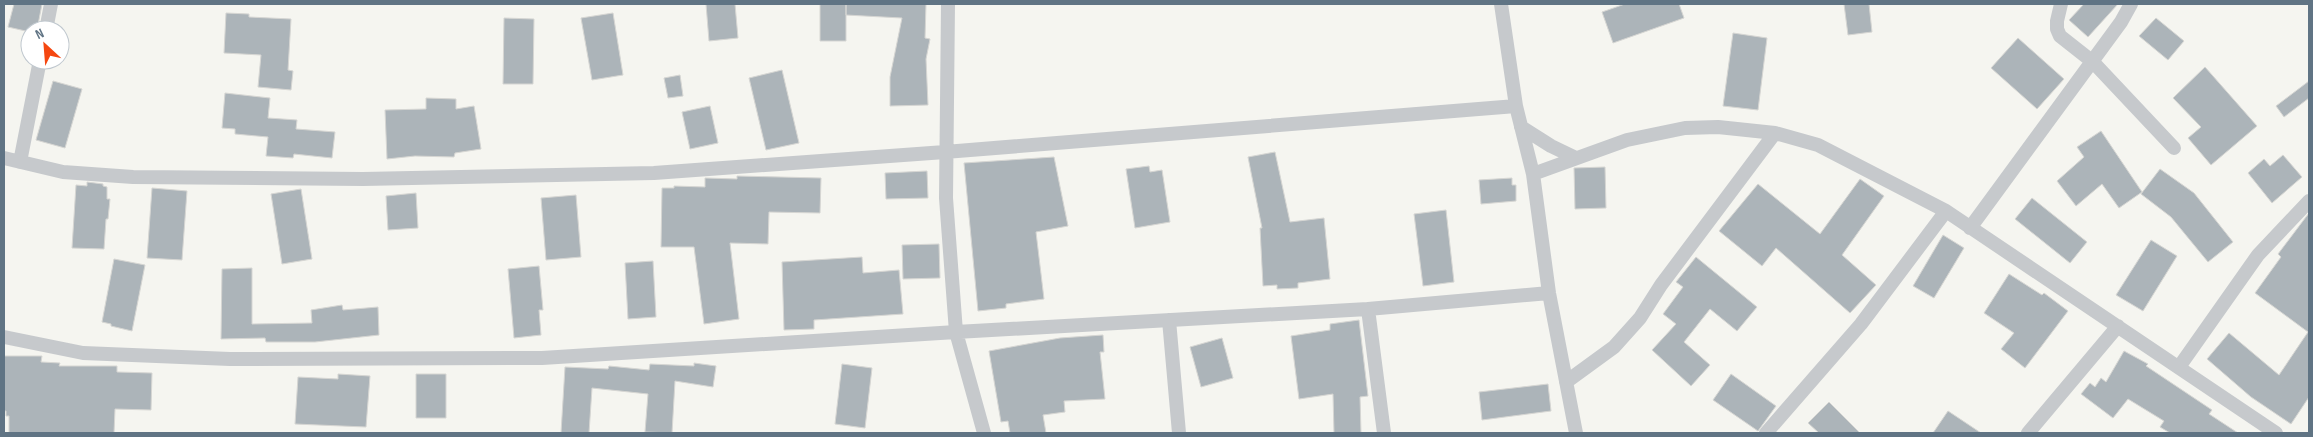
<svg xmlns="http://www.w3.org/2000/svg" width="2313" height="437" font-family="'Sofia Sans Condensed',sans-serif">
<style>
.building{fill:#acb4b9;stroke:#d6d6d3}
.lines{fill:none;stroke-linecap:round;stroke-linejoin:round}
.minor{stroke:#c6c9cc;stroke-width:14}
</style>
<rect width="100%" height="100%" fill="#f5f5f0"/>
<path class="building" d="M14 4H42L37 30H30V32L8 27Z
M706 4H735L738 38 709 41Z
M820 4H846V41H820Z
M846 4H926L925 38 930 39 926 59 928 105 890 106V77L902 18 846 15Z
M1625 4H1679L1684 18 1613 43 1602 12Z
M1844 4H1869L1872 32 1848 35Z
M2084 4H2118L2088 37 2069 20Z
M226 13 249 14V17L291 19 288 70 293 71 291 90 258 87 261 55 224 53Z
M613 13 623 75 592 80 581 18Z
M504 18 534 19 533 84H503Z
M2156 18 2184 41 2168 60 2139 36Z
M1733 33 1767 38 1758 110 1723 106Z
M2018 38 2064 79 2037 109 1991 68Z
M2205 67 2257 126 2211 165 2188 138 2201 127 2173 98Z
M782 70 799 143 766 150 749 78Z
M680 75 683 96 668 98 664 78Z
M53 81 82 89 65 148 36 140Z
M2309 81V98L2284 117 2276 106Z
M225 93 270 98 268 118 297 120 296 129 335 132 332 158 294 154 293 158 266 156 268 137 235 134V129L222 128Z
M426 98 456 99V109L474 106 481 149 455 153 454 157 415 156 387 159 385 110 426 109Z
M710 106 718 143 690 149 682 112Z
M2101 131 2142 192 2119 208 2102 184 2076 206 2057 181 2084 157 2077 147Z
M1275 152 1290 222 1324 218 1330 279 1298 283V288L1277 289V285L1263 286 1260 228H1262L1248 157Z
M2283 155 2302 177 2272 203 2248 173 2264 159 2270 166Z
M1054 157 1068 226 1036 232 1044 299 1006 304V308L978 311 964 163Z
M1149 166 1150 172 1162 170 1170 222 1135 228 1126 169Z
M1605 167 1606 208 1575 209 1574 168Z
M2160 169 2194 193 2233 242 2208 262 2171 217 2141 194Z
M927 171 928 198 886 199 885 173Z
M737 176 821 178 820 213 769 212 768 244 730 243 739 319 704 324 694 247H661L662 188H674V186L705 187V178L737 179Z
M1512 178V185H1516V201L1481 204 1479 180Z
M1860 179 1884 196 1842 255 1876 285 1850 313 1776 248 1762 266 1719 231 1758 184 1820 234Z
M87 182 103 184V186L107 187V199H110L108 219H106L104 249 72 248 76 185 87 186Z
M152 188 187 191 182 260 147 258Z
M301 189 312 259 282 264 271 194Z
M416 193 418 228 388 230 386 196Z
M576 195 581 257 546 260 541 198Z
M2032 198 2087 242 2070 263 2015 219Z
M1446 210 1454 282 1423 286 1414 214Z
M2309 213V397L2291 424 2251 397 2207 359 2229 333 2279 375 2308 332 2255 293 2281 257 2278 254Z
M1943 235 1964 248 1934 298 1913 286Z
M2151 240 2177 256 2143 311 2116 295Z
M939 244 940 278 903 279 902 245Z
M862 257 863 273 899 270 903 314 814 320V329L784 330 782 262Z
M1696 257 1757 307 1737 331 1710 309 1684 342 1710 365 1691 386 1652 350 1676 324 1663 314 1683 287 1676 282Z
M114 259 145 265 132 331 111 326V324L102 322Z
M653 261 656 317 628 319 625 263Z
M539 266 543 310H539L541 335 514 338 508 269Z
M252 268V324L312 323 311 310 342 305 343 310 378 307 379 335 315 342H266L265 338 221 339 222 269Z
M2009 274 2042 295 2044 293 2068 311 2025 368 2001 349 2014 333 1984 313Z
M1359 320 1368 396 1360 397 1361 433H1334L1333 394 1299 399 1291 336 1330 330V324Z
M1103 335 1104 352H1100L1105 399 1064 401 1065 412 1043 415 1046 433H1010L1008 421 1001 422 989 351 1060 338Z
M1222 338 1233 378 1201 387 1190 347Z
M2124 351 2148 364 2146 366 2212 410 2209 414 2238 433H2170L2160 427 2164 421 2128 399 2113 418 2081 394 2090 383 2095 387 2101 378 2106 382Z
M4 356H42L41 362 60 363 59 366H117V372L152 373 151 410 115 409 114 433H9V416H6V411H4Z
M694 363 716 366 713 387 675 381 672 433 645 432 648 394 592 388 589 433H561L565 367 608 369 609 366 649 370 650 364 694 366Z
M842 364 872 368 865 428 835 424Z
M338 374 370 376 366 427 295 424 298 377 338 379Z
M416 374H446V418H416Z
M1731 374 1776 406 1758 431 1713 400Z
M1548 384 1551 411 1482 420 1479 392Z
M1829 402 1860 433H1819L1808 423Z
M1948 411 1981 433H1933Z"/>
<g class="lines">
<path class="minor" d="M948 4 946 198 956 332 984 433
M1501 4 1516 106 1533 174 1549 293 1576 433
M2061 4 2057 21V29L2060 36 2093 62 2174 148
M46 30 51 4
M1521 127 1551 146 1576 158
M4 158 63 172 133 177 363 179 654 173 945 152 1516 106
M20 162 40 60
M1533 174 1627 140 1685 128 1718 127 1775 133 1818 145 1946 211 2276 433
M1970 228 2121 22 2131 4
M1368 309 1384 433
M1169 320 1179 433
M4 337 83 353 230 359 542 358 956 332 1368 309 1549 293
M2179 367 2258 255 2309 201
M1566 382 1614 347 1640 318 1661 285 1775 133
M1766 433 1861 324 1946 211
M2028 433 2118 326"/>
</g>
<rect width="2313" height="437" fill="none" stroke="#607484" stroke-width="10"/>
<g transform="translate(45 45) rotate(334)"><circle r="24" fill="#ffffff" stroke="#bfc7ce"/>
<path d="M0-4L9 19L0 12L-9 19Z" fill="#f54710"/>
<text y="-8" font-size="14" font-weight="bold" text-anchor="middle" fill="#607484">N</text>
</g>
</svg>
